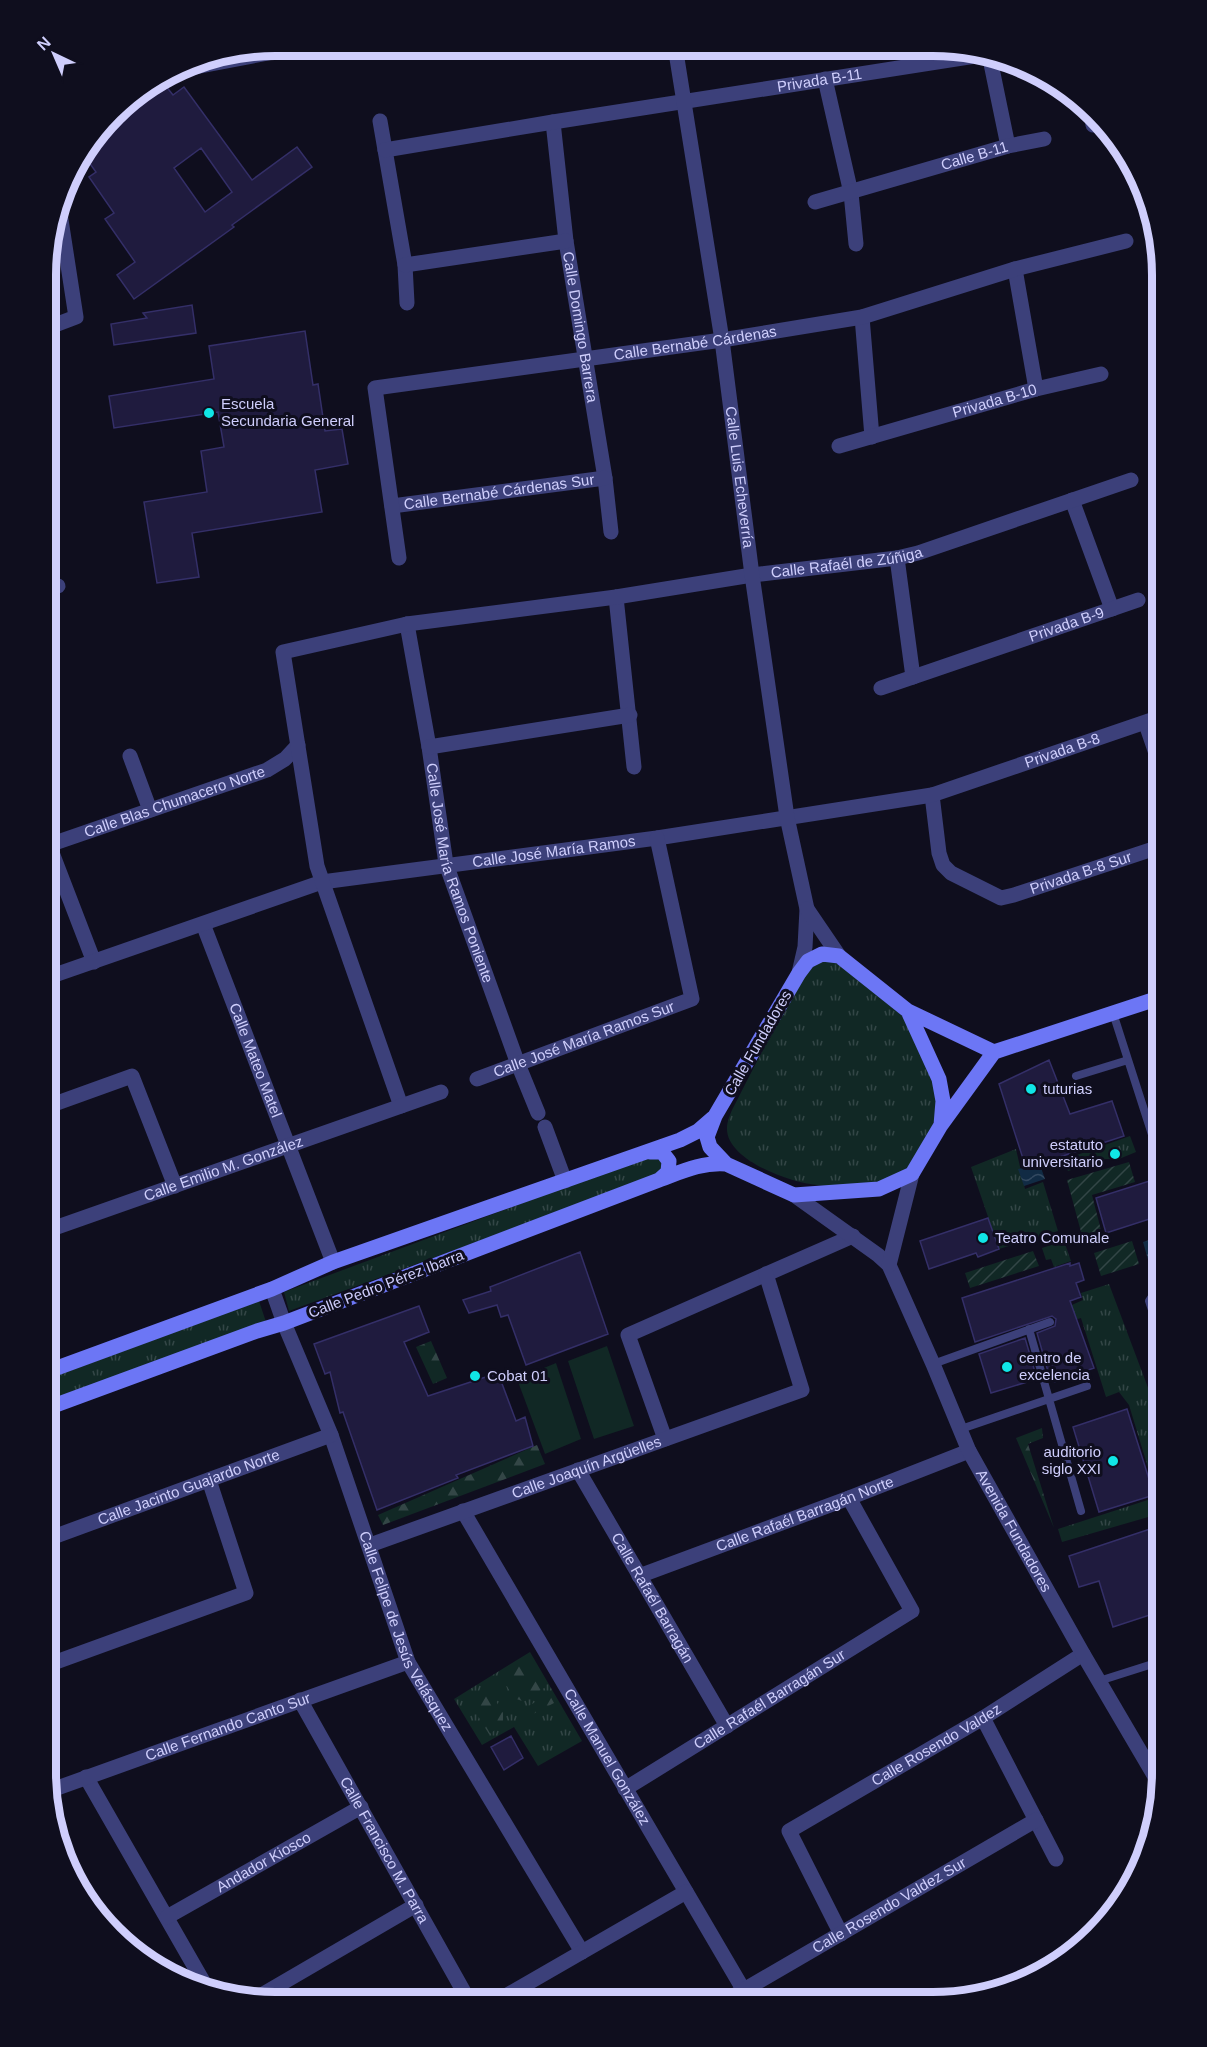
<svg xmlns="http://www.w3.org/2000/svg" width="1207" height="2047" font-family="Helvetica,sans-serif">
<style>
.grass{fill:url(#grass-tufts)}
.forest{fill:url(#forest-firs)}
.garden{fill:url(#garden-furrows)}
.pitch{fill:#112825}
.water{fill:url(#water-waves)}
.building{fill:#1f1b3e;stroke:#342f68;stroke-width:1.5;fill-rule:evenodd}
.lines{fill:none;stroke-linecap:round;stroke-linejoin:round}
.service{stroke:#3c407a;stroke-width:8}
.minor{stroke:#3c407a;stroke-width:15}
.tertiary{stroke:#3c407a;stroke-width:15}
.secondary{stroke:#6c76f5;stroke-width:15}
.poi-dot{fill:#10e6e6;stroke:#0f0e1e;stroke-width:2}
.labels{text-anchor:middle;stroke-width:6;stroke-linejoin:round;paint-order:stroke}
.street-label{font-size:15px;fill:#cfcefc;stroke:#0f0e1e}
.poi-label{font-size:15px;fill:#cfcefc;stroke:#0f0e1e;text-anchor:start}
.rim{fill:none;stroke:#cfcefc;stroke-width:8}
</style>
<defs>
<pattern id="grass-tufts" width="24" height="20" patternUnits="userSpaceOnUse" patternTransform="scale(1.5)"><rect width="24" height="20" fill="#112825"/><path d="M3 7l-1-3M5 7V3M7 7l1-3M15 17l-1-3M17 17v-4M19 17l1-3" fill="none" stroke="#334646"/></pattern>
<pattern id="forest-firs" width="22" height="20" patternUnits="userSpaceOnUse" patternTransform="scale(1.5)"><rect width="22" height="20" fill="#112825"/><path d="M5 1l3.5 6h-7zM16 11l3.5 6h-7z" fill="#334646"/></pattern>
<pattern id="garden-furrows" width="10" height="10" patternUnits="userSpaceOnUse" patternTransform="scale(1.5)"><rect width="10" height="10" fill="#112825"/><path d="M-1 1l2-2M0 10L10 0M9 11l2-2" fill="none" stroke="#334646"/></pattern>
<pattern id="water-waves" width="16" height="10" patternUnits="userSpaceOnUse" patternTransform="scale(1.5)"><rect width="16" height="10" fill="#112b44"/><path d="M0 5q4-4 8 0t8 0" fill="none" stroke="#334960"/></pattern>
</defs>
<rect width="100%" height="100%" fill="#0f0e1e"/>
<path class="grass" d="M837 958C852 971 867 985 882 998 888 1003 897 1009 902 1016 912 1030 933 1069 937 1085 941 1106 933 1128 923 1146 916 1160 908 1173 893 1179 870 1188 841 1188 817 1185 791 1183 726 1160 727 1128 727 1122 730 1115 732 1110L801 975 816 961Z
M1130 1136 1136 1152 1119 1159H1105L1068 1171 1063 1160Z
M1016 1149 1025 1189 1043 1182 1058 1231 999 1249 971 1167Z
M651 1155 665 1164 658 1175 289 1311 284 1292Z
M1064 1241 1071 1261 1054 1267 1051 1259 1046 1260 1042 1248Z
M1109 1284 1162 1425V1513L1062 1542 1058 1529 1157 1497 1129 1405 1119 1392 1106 1397 1081 1318 1070 1321 1065 1308 1083 1300 1081 1293Z
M259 1301 266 1322 47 1401 45 1380Z
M530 1652 582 1741 538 1766 514 1727 482 1745 454 1699Z"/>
<path class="forest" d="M431 1341 447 1378 433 1384 416 1347Z
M1042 1428 1043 1438 1028 1444 1054 1528 1016 1438Z
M537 1445 545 1464 383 1525 378 1515Z
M529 1659 546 1687 522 1701 514 1698 501 1676Z
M487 1686 503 1713V1725L489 1734 467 1698Z
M549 1694 554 1703 531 1715 527 1707Z"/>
<path class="garden" d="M1129 1162 1135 1182 1092 1195 1103 1238 1084 1243 1067 1180Z
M1132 1241 1139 1264 1101 1276 1094 1253Z
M1033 1251 1039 1266 970 1288 965 1273Z"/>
<path class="pitch" d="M607 1346 634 1426 594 1439 568 1361Z
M556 1363 581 1439 545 1454 517 1379Z"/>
<path class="water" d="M1040 1165 1045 1179 1024 1186 1018 1169Z
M1162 1236V1259L1149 1263 1143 1242Z"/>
<path class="building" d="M165 85 173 95 184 87 252 180 297 147 312 167 232 225 234 227 134 299 117 275 135 262 105 219 114 213 89 177 96 172 83 154 107 123 109 125ZM201 148 232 192 205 212 174 168Z
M192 305 196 333 114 345 111 324 147 318 143 313Z
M305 331 313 385 318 384 325 431 342 429 348 464 315 470 322 512 192 533 199 577 157 583 144 502 207 492 201 451 224 447 218 412 114 428 109 396 214 379 209 346Z
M1049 1060 1070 1114 1112 1101 1124 1136 1026 1168 999 1084Z
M1162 1177V1215L1106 1233 1096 1198Z
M988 1218 999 1249 978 1257 976 1253 929 1269 920 1241Z
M580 1252 608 1334 526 1365 508 1315 501 1317 497 1305 469 1313 463 1300 491 1291 490 1287Z
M1070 1263V1266L1079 1263 1084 1280 1076 1283 1081 1297 1070 1301 1094 1368 1054 1382 1051 1374 1049 1375 1037 1333 1055 1326 1056 1319 1052 1316 975 1342 962 1298Z
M419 1306 429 1332 404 1342 428 1396 498 1373 516 1421 525 1417 533 1446 456 1475 458 1478 377 1510 343 1412 340 1413 330 1372 325 1374 314 1344Z
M1025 1338 1037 1379 991 1393 979 1354Z
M1127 1409 1154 1495 1099 1512 1073 1427Z
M1162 1525V1611L1113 1627 1099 1581 1079 1587 1069 1556Z
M511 1736 523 1758 504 1770 491 1747Z"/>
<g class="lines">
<path class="service" d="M1113 1013 1156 1147 1162 1145
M1076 1076 1128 1060
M1029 1329 1081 1511
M1162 1340 1149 1301 1153 1295 1162 1292
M933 1364 1050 1322
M961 1429 1087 1386
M1099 1681 1162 1661"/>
<g class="minor">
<path d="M989 54 1008 146"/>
<path d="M174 71 310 45"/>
<path d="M825 79 851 193 856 244"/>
<path d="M1091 111 1093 125"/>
<path d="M380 121 405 265 407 303"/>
<path id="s1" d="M553 122 566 241 605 478 611 532"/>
<path id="s2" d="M385 150 553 122 988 54"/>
<path id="s3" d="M815 202 1008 146 1044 139"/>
<path d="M405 265 566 241"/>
<path d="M1015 269 1036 389"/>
<path d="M862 317 872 437"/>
<path d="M47 328 76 317 59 207"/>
<path id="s4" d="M839 446 1036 389 1101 374"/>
<path d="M1072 500 1112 609"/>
<path id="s5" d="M392 506 605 478"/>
<path id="s6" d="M399 558 375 388 722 340 862 317 1015 269 1126 241"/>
<path d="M897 558 913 677"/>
<path d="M46 590 58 586"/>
<path d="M616 597 634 767"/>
<path id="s7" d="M407 624 429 747 446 864 518 1064 538 1113"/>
<path id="s8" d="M881 688 1138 600"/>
<path d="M1146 724 1162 771"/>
<path d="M429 747 630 715"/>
<path d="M130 756 150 810"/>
<path id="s9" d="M932 795 939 853 943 865 951 873 1001 898 1014 895 1162 846"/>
<path d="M49 845 94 962"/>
<path id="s10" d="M46 846 267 770 285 759 298 745"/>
<path id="s11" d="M203 924 333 1262"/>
<path id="s12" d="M46 978 322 882 657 838 932 795 1160 717"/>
<path id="s13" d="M477 1079 692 999 657 838"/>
<path id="s14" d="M401 1106 317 866 283 652 407 624 616 597 752 575 897 558 918 553 1131 480"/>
<path d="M46 1107 132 1076 175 1186"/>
<path d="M545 1127 565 1181"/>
<path id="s15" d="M46 1231 441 1092"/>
<path id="s16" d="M272 1289 284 1323 331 1435 408 1662 582 1952"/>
<path d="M665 1439 628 1335 853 1236"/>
<path id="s17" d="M578 1470 727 1726"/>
<path id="s18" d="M463 1511 750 2001"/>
<path id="s19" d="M45 1540 331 1435"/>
<path id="s20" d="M370 1545 802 1390 766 1274"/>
<path id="s21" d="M639 1576 849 1498 969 1451"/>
<path d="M45 1666 246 1593 209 1480"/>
<path id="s22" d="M300 1700 469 2001"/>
<path d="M983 1718 1056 1859"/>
<path d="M86 1777 208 1990"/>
<path id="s23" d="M625 1789 912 1611 849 1498"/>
<path id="s24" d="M49 1791 408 1662"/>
<path id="s25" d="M167 1917 361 1807"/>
<path id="s26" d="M841 1934 789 1831 983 1718 1083 1654"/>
<path d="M253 2000 416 1905"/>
<path d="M497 2001 686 1892"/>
<path id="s27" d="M725 2001 1036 1820"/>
</g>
<g class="tertiary">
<path id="s28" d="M675 46 722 340 752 575 787 817 807 909 805 947 799 973"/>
<path d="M807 909 839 956"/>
<path id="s29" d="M794 1195 878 1255 889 1265 933 1364 969 1451 1083 1654 1161 1787"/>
<path d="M889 1265 912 1174"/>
<path d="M1010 1987 1084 1942"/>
</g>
<path class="secondary" d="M908 1011 994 1052
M994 1052 1162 997
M941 1125 943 1101 939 1079 908 1011 839 956 822 954 808 961 799 973 715 1116 707 1137 710 1147 726 1164 794 1195 879 1189 912 1174 941 1125 994 1052
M650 1152H662L669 1161 668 1172 659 1180
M46 1372 272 1289 333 1262 680 1140 698 1131 713 1118
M45 1409 257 1331 284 1323 659 1180C681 1172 702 1162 726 1164"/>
</g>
<g class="poi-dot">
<circle cx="209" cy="413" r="6"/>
<circle cx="1031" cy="1089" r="6"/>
<circle cx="1115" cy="1154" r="6"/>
<circle cx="983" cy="1238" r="6"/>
<circle cx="1007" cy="1367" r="6"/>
<circle cx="475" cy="1376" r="6"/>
<circle cx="1113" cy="1461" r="6"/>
</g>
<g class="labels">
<g class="street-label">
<text dy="5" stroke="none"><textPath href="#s2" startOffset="440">Privada B-11</textPath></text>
<text dy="5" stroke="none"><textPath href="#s3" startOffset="166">Calle B-11</textPath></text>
<text dy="5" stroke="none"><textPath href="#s1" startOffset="207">Calle Domingo Barrera</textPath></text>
<text dy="5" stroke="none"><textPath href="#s6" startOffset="495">Calle Bernabé Cárdenas</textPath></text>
<text dy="5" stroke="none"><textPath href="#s4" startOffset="162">Privada B-10</textPath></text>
<text dy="5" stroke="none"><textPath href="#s28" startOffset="436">Calle Luis Echeverría</textPath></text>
<text dy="5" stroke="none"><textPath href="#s5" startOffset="108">Calle Bernabé Cárdenas Sur</textPath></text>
<text dy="5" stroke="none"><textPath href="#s14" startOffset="1042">Calle Rafaél de Zúñiga</textPath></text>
<text dy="5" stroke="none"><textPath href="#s8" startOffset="196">Privada B-9</textPath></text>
<text dy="5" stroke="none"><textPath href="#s12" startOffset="1046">Privada B-8</textPath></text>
<text dy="5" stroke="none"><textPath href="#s10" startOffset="136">Calle Blas Chumacero Norte</textPath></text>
<text dy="5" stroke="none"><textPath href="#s12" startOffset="526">Calle José María Ramos</textPath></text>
<text dy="5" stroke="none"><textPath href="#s7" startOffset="255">Calle José María Ramos Poniente</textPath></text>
<text dy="5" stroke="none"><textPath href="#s9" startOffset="222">Privada B-8 Sur</textPath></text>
<text dy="5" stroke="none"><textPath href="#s13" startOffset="114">Calle José María Ramos Sur</textPath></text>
<text transform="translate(758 1043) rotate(-60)" y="5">Calle Fundadores</text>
<text dy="5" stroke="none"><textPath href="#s11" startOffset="146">Calle Mateo Matel</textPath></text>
<text dy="5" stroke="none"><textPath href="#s15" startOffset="188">Calle Emilio M. González</textPath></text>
<text transform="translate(386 1284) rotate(-21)" y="5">Calle Pedro Pérez Ibarra</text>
<text dy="5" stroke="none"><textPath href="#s20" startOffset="230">Calle Joaquín Argüelles</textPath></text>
<text dy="5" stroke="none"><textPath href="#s19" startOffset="153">Calle Jacinto Guajardo Norte</textPath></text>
<text dy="5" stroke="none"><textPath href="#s21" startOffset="177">Calle Rafaél Barragán Norte</textPath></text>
<text dy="5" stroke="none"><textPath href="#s29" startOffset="412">Avenida Fundadores</textPath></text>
<text dy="5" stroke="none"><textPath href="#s17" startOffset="148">Calle Rafaél Barragán</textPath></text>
<text dy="5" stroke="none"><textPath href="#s16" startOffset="368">Calle Felipe de Jesús Velásquez</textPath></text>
<text dy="5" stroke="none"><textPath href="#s23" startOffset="170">Calle Rafaél Barragán Sur</textPath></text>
<text dy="5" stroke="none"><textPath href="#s24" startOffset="190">Calle Fernando Canto Sur</textPath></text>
<text dy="5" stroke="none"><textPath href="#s26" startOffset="286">Calle Rosendo Valdez</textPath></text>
<text dy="5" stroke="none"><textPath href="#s18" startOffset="285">Calle Manuel González</textPath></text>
<text dy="5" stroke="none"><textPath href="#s22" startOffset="172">Calle Francisco M. Parra</textPath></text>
<text dy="5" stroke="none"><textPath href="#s25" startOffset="111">Andador Kiosco</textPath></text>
<text dy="5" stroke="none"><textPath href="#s27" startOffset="190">Calle Rosendo Valdez Sur</textPath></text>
</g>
<g class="poi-label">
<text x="221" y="409">Escuela<tspan x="221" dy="17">Secundaria General</tspan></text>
<text x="1043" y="1094">tuturias</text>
<text x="1103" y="1150" text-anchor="end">estatuto<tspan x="1103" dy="17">universitario</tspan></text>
<text x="995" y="1243">Teatro Comunale</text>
<text x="1019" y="1363">centro de<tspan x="1019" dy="17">excelencia</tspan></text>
<text x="487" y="1381">Cobat 01</text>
<text x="1101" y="1457" text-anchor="end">auditorio<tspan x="1101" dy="17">siglo XXI</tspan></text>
</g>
</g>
<path d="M0 0H1207V2047H0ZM275 56H933A219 219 0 0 1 1152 275V1773A219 219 0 0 1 933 1992H275A219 219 0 0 1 56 1773V275A219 219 0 0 1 275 56Z" fill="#0f0e1e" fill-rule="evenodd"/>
<path class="rim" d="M275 56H933A219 219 0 0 1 1152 275V1773A219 219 0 0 1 933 1992H275A219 219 0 0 1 56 1773V275A219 219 0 0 1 275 56Z"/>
<g transform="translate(54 54) rotate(316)" stroke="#0f0e1e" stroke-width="4.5" paint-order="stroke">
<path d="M0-4.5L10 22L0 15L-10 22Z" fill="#cfcefc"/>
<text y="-9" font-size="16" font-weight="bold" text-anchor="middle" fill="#cfcefc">N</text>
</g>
</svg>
